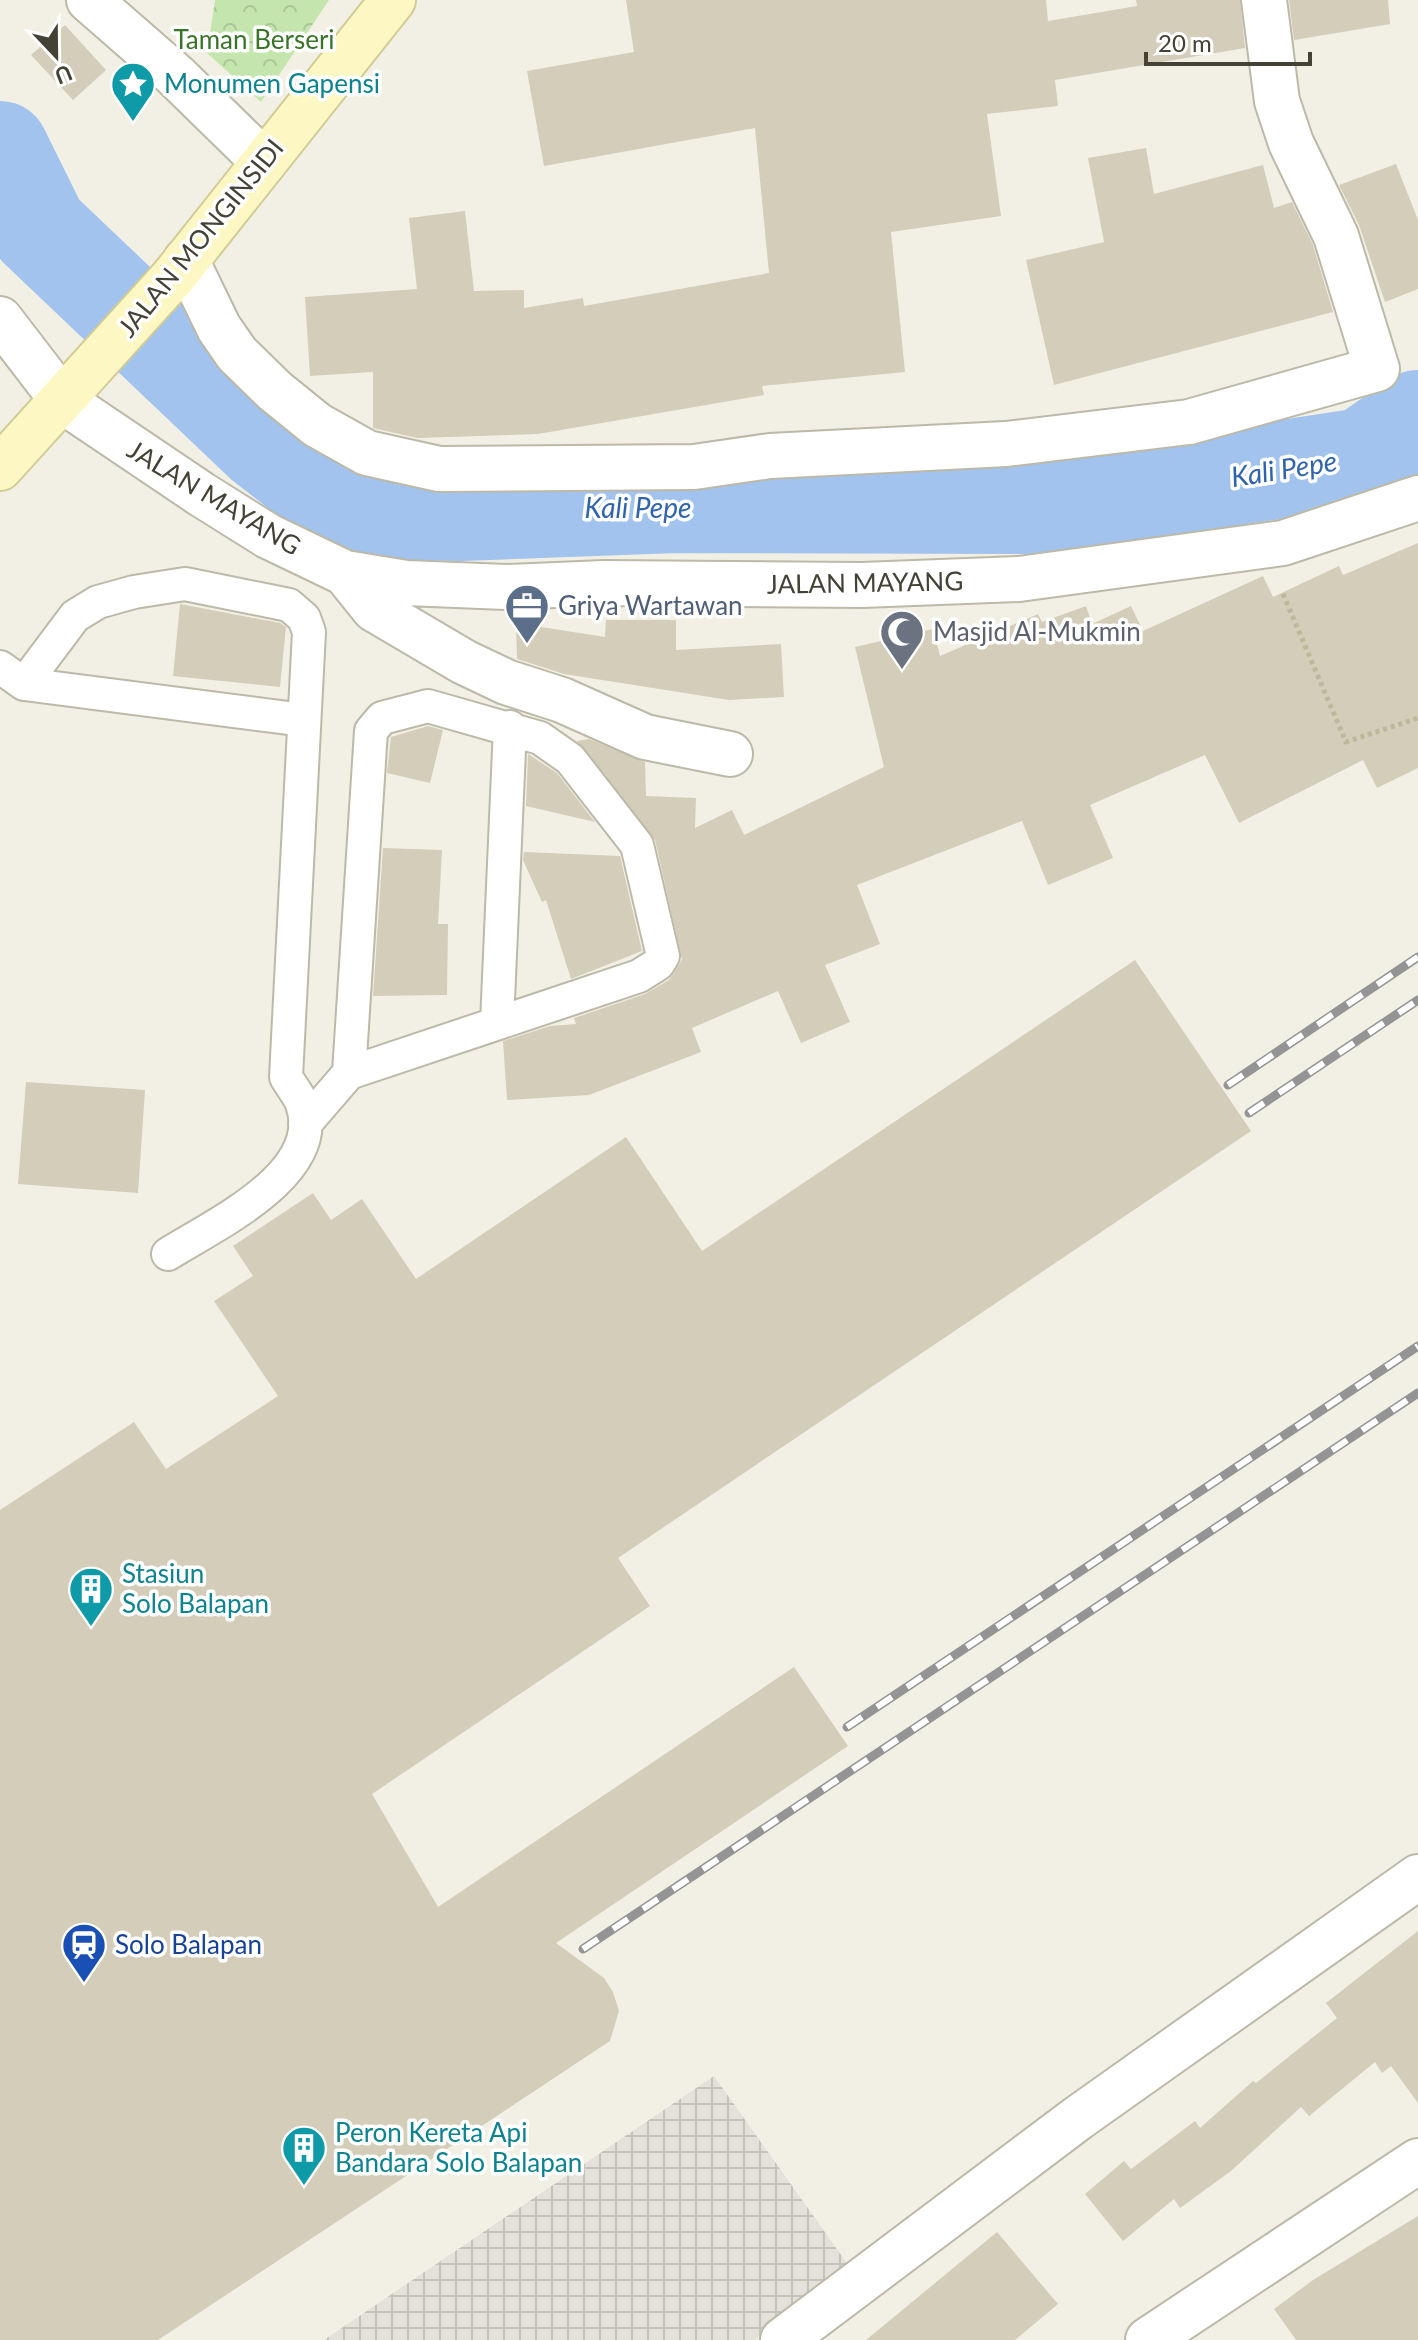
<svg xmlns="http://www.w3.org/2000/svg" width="1418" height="2340" font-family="Lato,sans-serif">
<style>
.industrial{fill:url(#industrial-grid)}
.park{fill:url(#park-crowns)}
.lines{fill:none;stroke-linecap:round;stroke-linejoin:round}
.river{stroke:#a1c3ee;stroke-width:98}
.building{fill:#d3cdba}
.service-casing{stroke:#bdb9a8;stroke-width:36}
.minor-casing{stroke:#bdb9a8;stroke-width:48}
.secondary-casing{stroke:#d2cb95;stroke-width:48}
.path{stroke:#bfb799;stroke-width:5;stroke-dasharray:4 4;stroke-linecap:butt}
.service{stroke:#fff;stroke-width:32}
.minor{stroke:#fff;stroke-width:44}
.secondary{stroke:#fdf8c3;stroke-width:44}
.rail-casing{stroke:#949494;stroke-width:9}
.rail{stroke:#fff;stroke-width:6;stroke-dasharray:18;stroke-linecap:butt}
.labels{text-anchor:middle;stroke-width:7;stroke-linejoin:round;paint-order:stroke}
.park-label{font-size:26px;fill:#3a7429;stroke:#fff}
.culture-label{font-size:26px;fill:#0d838f;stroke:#fff;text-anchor:start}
.street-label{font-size:26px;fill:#444135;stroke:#fff}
.service-label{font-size:26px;fill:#4e5e75;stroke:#fff;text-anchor:start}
.worship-label{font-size:26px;fill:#5b616d;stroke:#fff;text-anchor:start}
.transit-label{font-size:26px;fill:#164399;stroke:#fff;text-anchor:start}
.water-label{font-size:28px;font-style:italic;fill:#3065ae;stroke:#fff}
</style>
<defs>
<pattern id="industrial-grid" width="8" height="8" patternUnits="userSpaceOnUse" patternTransform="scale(2)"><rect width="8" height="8" fill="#e4e1da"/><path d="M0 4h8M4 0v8" fill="none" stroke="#c5c2bc"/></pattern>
<pattern id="park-crowns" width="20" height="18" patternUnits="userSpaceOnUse" patternTransform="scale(2)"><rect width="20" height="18" fill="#c4e6ae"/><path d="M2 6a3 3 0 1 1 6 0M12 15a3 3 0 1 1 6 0" fill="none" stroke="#aac696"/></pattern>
</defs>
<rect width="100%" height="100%" fill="#f2f0e5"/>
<path class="industrial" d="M714 2076 851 2269 755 2340H324Z"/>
<path class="park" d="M215 0H329L261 102 207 53Z"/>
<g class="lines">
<path class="river" d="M0 150 39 229 264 443 351 510 461 512 676 504 1046 505 1363 457 1418 419"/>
</g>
<path class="building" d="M626 0H1046L1048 21 1137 6 1136 0H1240L1245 48 1055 80 1058 106 987 114 1001 216 891 232 905 372 762 386 764 395 538 434 417 438 373 428V372L310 376 305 297 417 289 409 218 465 211 474 291 524 290V308L583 298 584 306 769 273 755 128 544 166 527 71 634 52Z
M1289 0H1388L1390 24 1294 40Z
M65 25 106 70 73 100 31 55Z
M1146 148 1154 194 1263 165 1274 208 1292 202 1313 245 1333 312 1054 385 1026 260 1104 242 1088 158Z
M1396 164 1418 220V289L1385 302 1359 225 1339 185Z
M1418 543V768L1377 788 1363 760 1239 823 1205 755 1090 805 1113 858 1048 885 1022 821 857 885 880 944 825 965 850 1022 801 1043 778 991 692 1028 701 1052 589 1095 507 1100 503 1041 550 1026 576 1024 574 1018 645 994 669 980 682 960 655 840 577 741 589 739 645 762 646 796 696 798 695 828 732 810 744 835 884 767 855 647 933 629 940 656 1038 614 1042 622 1086 606 1092 624 1131 606 1143 631 1263 576 1273 597 1339 566 1343 575Z
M180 604 280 623 286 627 280 687 173 676Z
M606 620H676V650L781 644 784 697 729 700 564 674 517 659 516 623 605 637Z
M428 726 443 730 430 783 387 773 391 737Z
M528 754 557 773 595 822 526 806Z
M383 848 442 850 438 924H448L447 995 373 996Z
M524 852 620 856 642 951 571 979 546 900 542 902 523 860Z
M1135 960 1251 1131 618 1558 650 1606 372 1794 438 1907 794 1667 848 1746 556 1943 604 1978 613 1992 619 2011 610 2041 158 2340H0V1510L134 1422 166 1469 278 1396 214 1301 253 1276 233 1246 313 1193 331 1220 362 1199 416 1279 626 1137 702 1251Z
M26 1082 145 1090 138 1193 18 1184Z
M1418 1931V2103L1391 2066 1382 2073 1375 2062 1309 2116 1301 2107 1231 2171 1180 2208 1174 2199 1123 2241 1085 2194 1124 2161 1131 2169 1195 2121 1200 2128 1253 2081 1256 2083 1337 2018 1326 2003Z
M1418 2216V2340H1296L1274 2309 1313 2280Z
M997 2232 1058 2304 1015 2340H866Z"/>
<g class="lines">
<g class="service-casing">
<path id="service" d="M0 667 24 684 304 720
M24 684 75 616 98 602 134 592 185 584 289 605 304 618 309 632 286 1077C291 1086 299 1095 302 1104 327 1173 214 1225 168 1254
M497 1023 510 727
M305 1124 349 1073 639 976 658 964 663 956 637 845 570 759 540 738 428 706 382 718 371 731 349 1073"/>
</g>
<g class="minor-casing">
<path id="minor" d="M89 0 175 75 264 162
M186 260 219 328 237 354 275 391 317 425 367 453 439 469 694 467 770 456 1006 444 1189 422 1377 369 1336 236 1291 143 1277 101 1264 0
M0 319 63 401 201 494 268 536 345 573 406 583 506 587 604 583 862 585 1019 579 1283 543 1418 498
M345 573 374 609 464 662 506 682 562 700 645 737 730 754
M783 2340 1078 2118 1418 1877
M1148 2340 1418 2161"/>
</g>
<g class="secondary-casing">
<path id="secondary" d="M0 468 173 277 393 0"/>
</g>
<path class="path" d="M1283 594 1346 742 1418 718"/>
<use href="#service" class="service"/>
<use href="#minor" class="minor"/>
<use href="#secondary" class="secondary"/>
<g class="rail-casing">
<path id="rail" d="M1228 1085 1418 957
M1249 1113 1418 1000
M847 1727 1418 1346
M583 1949 1418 1393"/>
</g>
<use href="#rail" class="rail"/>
</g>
<defs>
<g id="sight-pin" transform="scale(2.3)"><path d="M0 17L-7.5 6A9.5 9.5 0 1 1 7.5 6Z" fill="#0f9aa8" stroke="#fff"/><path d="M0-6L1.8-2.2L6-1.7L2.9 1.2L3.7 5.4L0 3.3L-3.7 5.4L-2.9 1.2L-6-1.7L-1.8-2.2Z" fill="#fff"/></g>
<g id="office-pin" transform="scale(2.3)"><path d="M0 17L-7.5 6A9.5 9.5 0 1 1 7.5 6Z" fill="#5c6f8a" stroke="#fff"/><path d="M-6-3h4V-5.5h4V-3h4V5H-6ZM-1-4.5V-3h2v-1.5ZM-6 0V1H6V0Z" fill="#fff"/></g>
<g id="mosque-pin" transform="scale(2.3)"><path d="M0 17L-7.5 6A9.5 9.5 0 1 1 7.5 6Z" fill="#6b7280" stroke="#fff"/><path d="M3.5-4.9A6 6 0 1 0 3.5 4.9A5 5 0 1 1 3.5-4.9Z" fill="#fff"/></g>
<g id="building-pin" transform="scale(2.3)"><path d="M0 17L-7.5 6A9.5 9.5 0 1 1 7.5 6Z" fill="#0f9aa8" stroke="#fff"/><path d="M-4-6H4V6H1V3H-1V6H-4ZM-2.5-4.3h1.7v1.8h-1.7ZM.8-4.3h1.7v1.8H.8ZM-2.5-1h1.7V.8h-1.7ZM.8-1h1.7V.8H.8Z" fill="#fff"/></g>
<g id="station-pin" transform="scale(2.3)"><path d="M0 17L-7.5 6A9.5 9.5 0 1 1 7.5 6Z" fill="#1a4fb4" stroke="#fff"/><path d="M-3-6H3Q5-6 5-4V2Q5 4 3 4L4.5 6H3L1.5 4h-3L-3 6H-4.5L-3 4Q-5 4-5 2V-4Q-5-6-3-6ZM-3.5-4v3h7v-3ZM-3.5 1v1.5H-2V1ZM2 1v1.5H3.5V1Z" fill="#fff"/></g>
</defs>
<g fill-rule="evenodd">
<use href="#sight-pin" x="133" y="84"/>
<use href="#office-pin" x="527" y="606"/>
<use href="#mosque-pin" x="902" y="632"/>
<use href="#building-pin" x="91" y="1589"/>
<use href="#station-pin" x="84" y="1945"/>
<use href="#building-pin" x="304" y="2148"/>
</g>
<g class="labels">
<g class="park-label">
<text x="254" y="49">Taman Berseri</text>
</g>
<g class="culture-label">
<text x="164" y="93">Monumen Gapensi</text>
<text x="122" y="1583">Stasiun<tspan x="122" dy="30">Solo Balapan</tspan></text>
<text x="335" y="2142">Peron Kereta Api<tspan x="335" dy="30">Bandara Solo Balapan</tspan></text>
</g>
<g class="street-label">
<text transform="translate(201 238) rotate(-51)" y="9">JALAN MONGINSIDI</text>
<text transform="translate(214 498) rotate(31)" y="9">JALAN MAYANG</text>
<text transform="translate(865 583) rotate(-1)" y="9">JALAN MAYANG</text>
</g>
<g class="service-label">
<text x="558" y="615">Griya Wartawan</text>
</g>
<g class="worship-label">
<text x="933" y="641">Masjid Al-Mukmin</text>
</g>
<g class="transit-label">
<text x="115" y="1954">Solo Balapan</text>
</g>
<g class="water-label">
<text transform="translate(1284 469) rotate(-9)" y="10">Kali Pepe</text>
<text x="638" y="518">Kali Pepe</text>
</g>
</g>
<g transform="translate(56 56) rotate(158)" stroke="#ffffff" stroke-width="6" paint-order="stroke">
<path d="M0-6L14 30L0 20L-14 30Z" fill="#444135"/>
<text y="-12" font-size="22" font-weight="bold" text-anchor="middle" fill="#444135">U</text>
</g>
<path d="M1146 52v12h164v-12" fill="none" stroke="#444135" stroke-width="4"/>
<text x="1158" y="52" font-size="24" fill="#444135" stroke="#ffffff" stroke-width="6" paint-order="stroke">20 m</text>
</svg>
